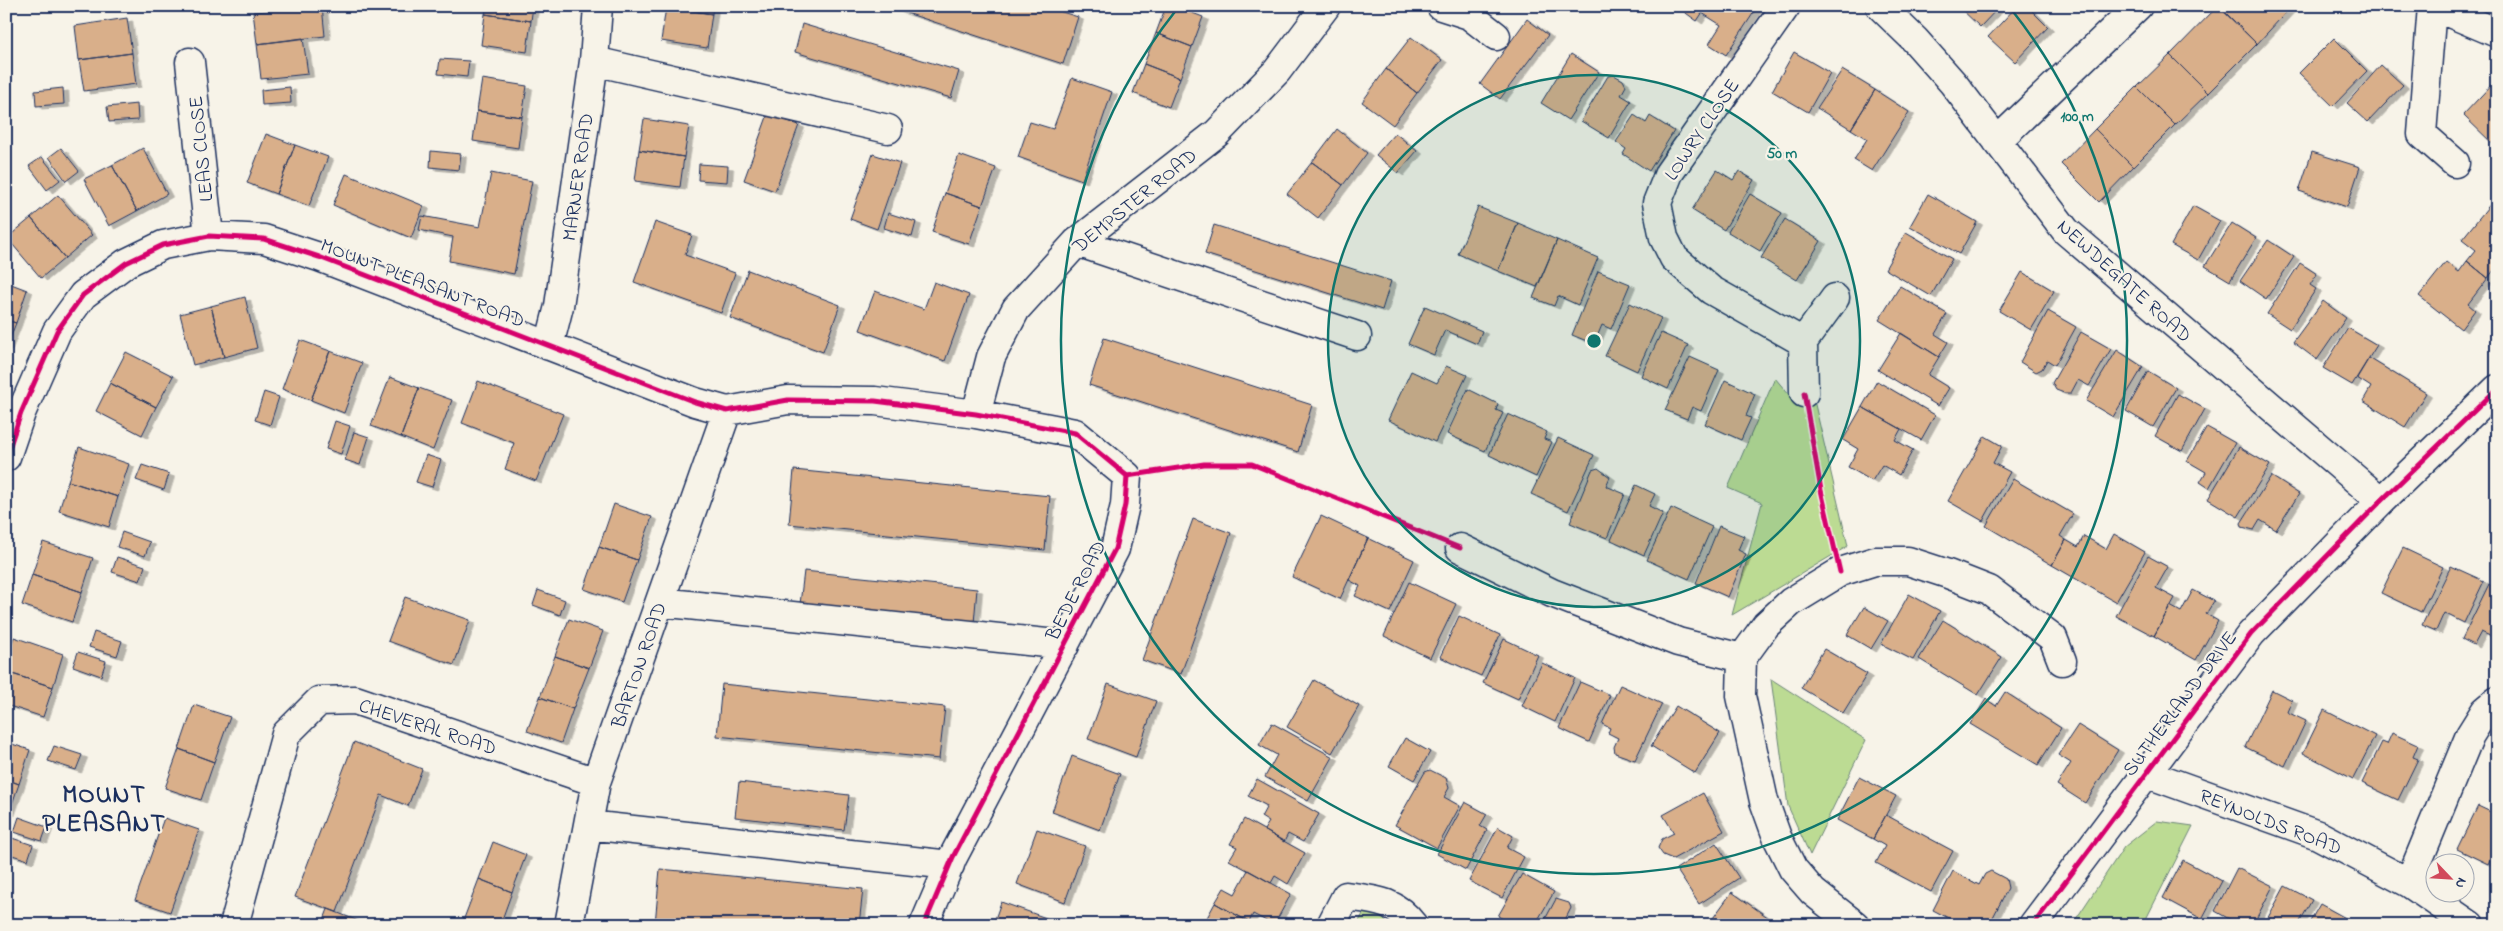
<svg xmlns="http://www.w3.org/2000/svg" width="2503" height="931" font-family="'Indie Flower',sans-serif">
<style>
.green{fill:#bcdb93;stroke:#6c8578}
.building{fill:#d9af8a;stroke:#1b2f5e;filter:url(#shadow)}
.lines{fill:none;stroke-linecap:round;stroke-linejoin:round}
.minor-casing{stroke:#1b2f5e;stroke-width:31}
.minor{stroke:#f7f3e8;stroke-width:28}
.cycleway-casing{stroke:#f7f3e8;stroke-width:8}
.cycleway{stroke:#d6006c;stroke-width:5}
.ring{fill:none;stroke:#0f766e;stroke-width:2.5}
.labels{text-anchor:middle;stroke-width:4.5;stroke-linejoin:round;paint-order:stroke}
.street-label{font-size:20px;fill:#1b2f5e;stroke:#f7f3e8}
.district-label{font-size:25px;font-weight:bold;letter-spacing:1px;fill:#1b2f5e;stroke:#f7f3e8}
.centre{fill:#0f766e;stroke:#f7f3e8;stroke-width:2.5}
.ring-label{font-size:15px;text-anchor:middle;font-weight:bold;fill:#0f766e;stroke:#f7f3e8;stroke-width:4.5;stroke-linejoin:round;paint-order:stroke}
</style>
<defs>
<filter id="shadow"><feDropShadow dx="5.5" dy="3" stdDeviation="0" flood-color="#0004"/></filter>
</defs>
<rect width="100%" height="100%" fill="#f7f3e8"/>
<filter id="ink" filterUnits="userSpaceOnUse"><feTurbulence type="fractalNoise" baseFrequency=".02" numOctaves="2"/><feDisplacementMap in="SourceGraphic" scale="10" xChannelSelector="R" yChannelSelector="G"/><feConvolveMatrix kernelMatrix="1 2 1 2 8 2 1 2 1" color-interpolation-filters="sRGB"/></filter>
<g filter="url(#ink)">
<path class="green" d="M1775 378 1790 396H1813L1848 546 1732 615 1762 503 1728 488Z
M1771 679 1866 740 1810 855 1788 806Z
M2157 821 2193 826 2143 925H2072L2124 847Z
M1364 912 1381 916 1388 925H1357Z"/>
<path class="building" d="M268 6H322L325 36 257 44 253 12 269 11Z
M487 6H533L531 21 485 14Z
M666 6H713L712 14Z
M885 6H1043L1078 17 1063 64Z
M1166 6H1174L1203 17 1192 47 1156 33Z
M1676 6H1707L1697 21Z
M1707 6H1758L1726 55 1709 44 1721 25 1702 13Z
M1958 6H2000L1980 27Z
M2017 6H2027L2048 27 2015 62 1988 37Z
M2218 6 2257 44 2208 93 2170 55Z
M2219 6H2292L2257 44Z
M666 7 712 14 707 48 661 41Z
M485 14 531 21 527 52 481 45Z
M127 18 132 53 79 60 75 26Z
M1527 19 1548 35 1500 99 1480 84Z
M802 24 959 71 951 98 795 52Z
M1156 33 1192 47 1180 78 1144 64Z
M1411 37 1442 60 1417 93 1386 69Z
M303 38 308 74 261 79 257 44Z
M2334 38 2367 71 2333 106 2299 73Z
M1794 52 1830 73 1808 112 1772 91Z
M132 53 136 84 84 91 79 60Z
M1571 54 1599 72 1568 120 1541 103Z
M2170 55 2208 93 2175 125 2137 87Z
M440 59 469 61 467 77 438 74Z
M1144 64 1180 78 1169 107 1133 93Z
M2381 65 2403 85 2368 122 2347 103Z
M1386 69 1417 93 1393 125 1362 102Z
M1842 70 1875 90 1851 129 1817 108Z
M1614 75 1623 80 1626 86 1621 95 1631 101 1609 138 1581 121 1608 76Z
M1072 78 1112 92 1082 180 1018 157 1030 122 1053 129Z
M482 79 527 86 522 117 477 111Z
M2497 79V147H2496L2463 115Z
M290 87 291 103 262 105 261 90Z
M2137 87 2175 125 2133 167 2095 129Z
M63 88 64 104 36 106 35 91Z
M1875 90 1909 112 1872 171 1854 160 1867 139 1851 129Z
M137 104 138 120 109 122 107 107Z
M477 111 522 117 518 148 473 141Z
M768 114 799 125 775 191 744 180Z
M1634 115 1646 123 1650 116 1674 131 1649 171 1623 154 1626 149 1616 142Z
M644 119 689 126 684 157 639 150Z
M1337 129 1367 153 1343 185 1312 162Z
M2095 129 2133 167 2099 202 2061 164Z
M1395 133 1417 151 1398 173 1376 155Z
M266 134 295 145 276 194 247 183Z
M295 145 328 157 309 206 276 194Z
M61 148 79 171 66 181 49 157Z
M143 148 167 194 137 211 112 165Z
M639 150 684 157 680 187 635 181Z
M431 151 461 154 459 170 430 167Z
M2312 152 2360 167 2347 207 2299 191Z
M873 154 900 163 877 229 850 219Z
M959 155 996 168 982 206 945 193Z
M42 157 60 180 47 190 29 166Z
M1312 162 1343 185 1318 218 1287 194Z
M699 164 728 166 727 182 698 180Z
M112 165 137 211 109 226 84 179Z
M1717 170 1733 180 1739 171 1754 180 1724 230 1692 210Z
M491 173 532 181 514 274 449 261 453 237 419 230 422 216 480 227Z
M346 174 424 206 411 238 333 205Z
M945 193 982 206 969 244 932 232Z
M1750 194 1782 213 1760 251 1728 232Z
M1928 194 1977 222 1959 254 1910 226Z
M58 195 92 235 65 258 31 218Z
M2492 202 2497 206V266L2488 278 2467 261 2476 250 2462 239Z
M2193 206 2220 221 2198 260 2171 245Z
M1478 207 1518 223 1498 271 1458 254Z
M888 213 916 222 912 237 884 228Z
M31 218 65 258 41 278 7 238Z
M1785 219 1821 241 1797 280 1761 258Z
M655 222 692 235 685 255 735 273 721 313 634 282Z
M1518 223 1557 240 1537 287 1498 271Z
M2232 223 2256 238 2230 281 2205 266Z
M1214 225 1391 281 1382 310 1205 254Z
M1906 232 1952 259 1931 296 1885 269Z
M1557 240 1598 258 1578 305 1558 296 1554 306 1533 298Z
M2268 240 2294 257 2266 299 2240 281Z
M2467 261 2488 278 2468 304 2475 310 2461 329 2419 296 2446 262 2459 272Z
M2300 263 2317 274 2310 285 2316 289 2290 329 2267 314Z
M748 270 840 305 823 352 730 318Z
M1598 271 1630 284 1611 329 1602 325 1594 344 1572 335Z
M2022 272 2054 291 2031 330 1999 311Z
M6 282 27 290 16 323 6 320Z
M934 282 969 295 945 361 860 330 875 291 924 309Z
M1900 286 1947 314 1935 334 1948 342 1939 357 1879 320Z
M245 297 257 348 224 357 211 306Z
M2323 301 2346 318 2317 360 2293 342Z
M1630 303 1661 318 1637 371 1605 356Z
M211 306 224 357 193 365 180 314Z
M1425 306 1482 331 1477 344 1445 330 1434 355 1408 344Z
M2048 311 2076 327 2055 365 2047 360 2042 369 2036 372 2020 362Z
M6 320 16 323 6 348Z
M2348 328 2377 345 2352 385 2323 368Z
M2081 332 2111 349 2089 386 2078 380 2071 393H2064L2056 390 2052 383Z
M1661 333 1688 345 1668 389 1641 376Z
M1901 333 1939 357 1928 375 1949 388 1938 406 1878 370Z
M1104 338 1312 405 1298 452 1089 385Z
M300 340 330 351 311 400 282 389Z
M2117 350 2143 367 2113 417 2086 401Z
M330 351 362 363 344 413 311 400Z
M126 352 173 376 156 407 110 383Z
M1690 357 1719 370 1701 411 1692 407 1687 419 1665 410Z
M2369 358 2426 393 2405 427 2363 401 2371 387 2357 378Z
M1446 366 1467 375 1435 442 1388 420 1411 371 1437 383Z
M2148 371 2176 388 2153 427 2126 411Z
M390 377 419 388 401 437 371 426Z
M1725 380 1755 394 1746 416 1751 418 1741 440 1705 424Z
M478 381 563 414 536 481 505 469 514 443 462 423Z
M1877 381 1935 415 1921 440 1862 407Z
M110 383 156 407 142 435 96 411Z
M419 388 452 400 433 450 401 437Z
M1468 389 1498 404 1496 410 1503 413 1485 451 1447 434Z
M264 392 279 397 270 425 255 420Z
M2178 394 2205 409 2182 451 2155 436Z
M1862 407 1901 429 1895 440 1913 450 1899 475 1882 465 1872 481 1848 467 1858 449 1843 440Z
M1508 414 1547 432 1544 439 1552 442 1536 477 1489 455Z
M335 421 350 426 341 454 326 449Z
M2207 427 2235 443 2209 488 2200 482 2206 472 2187 461Z
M354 432 369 437 360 465 345 460Z
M1985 436 2002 446 1993 463 2010 472 1983 521 1948 501Z
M1558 438 1594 455 1568 511 1531 494Z
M79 447 129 464 118 497 68 481Z
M2239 447 2270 465 2238 517 2208 499Z
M426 455 441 460 432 487 416 482Z
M142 465 169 474 164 490 136 480Z
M1598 468 1610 477 1606 486 1625 494 1607 538 1570 523 1592 470Z
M794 470 1050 496 1045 550 789 524Z
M2271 476 2299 494 2276 530 2260 520 2254 530 2242 527 2241 523Z
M2013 479 2073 514 2060 536 2066 540 2052 565 1986 526Z
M68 481 118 497 109 527 59 511Z
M1636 485 1655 494 1649 506 1663 513 1644 555 1611 540Z
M614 504 652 517 637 560 599 547Z
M1671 508 1712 527 1689 579 1647 560Z
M1321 516 1368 538 1340 599 1292 577Z
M1193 519 1231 533 1181 674 1142 660Z
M1719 526 1744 536 1738 550 1746 554 1728 597 1696 583Z
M122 532 150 542 145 556 117 547Z
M2114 534 2145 552 2116 602 2052 565 2066 540 2078 547 2084 536 2106 549Z
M1368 538 1414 560 1390 612 1355 596 1360 586 1349 580Z
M43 542 93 558 82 592 32 575Z
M599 547 637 560 622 602 584 589Z
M2403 548 2443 567 2421 612 2381 593Z
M2148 556 2168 567 2156 588 2175 598 2154 636 2116 616Z
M117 557 145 566 140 581 112 572Z
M2451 566 2484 581 2464 623 2444 613 2436 631 2422 625Z
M804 571 977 589 974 623 800 604Z
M32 575 82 592 72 622 22 605Z
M1409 582 1456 604 1430 658 1384 636Z
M2489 584 2497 588V639L2481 632 2474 645 2462 639Z
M538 590 565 600 560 615 533 605Z
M2193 590 2214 601 2206 614 2218 621 2196 660 2154 636 2170 606 2181 612Z
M1909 594 1940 611 1913 660 1881 644Z
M405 597 470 620 454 665 388 641Z
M1864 607 1888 621 1871 649 1847 635Z
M1459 616 1500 635 1481 676 1440 657Z
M569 619 603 631 589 668 555 656Z
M1943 620 2002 657 1978 695 1919 659Z
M94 632 122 641 117 656 89 647Z
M14 637 63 654 53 687 6 672V660Z
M1504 639 1538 655 1518 699 1483 683Z
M1824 649 1867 674 1843 713 1801 688Z
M78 652 106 661 101 676 73 666Z
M555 656 589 668 573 709 540 697Z
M1542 663 1575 678 1555 722 1522 706Z
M6 672 53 687 43 717 6 705Z
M1314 680 1359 706 1332 753 1287 727Z
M1580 682 1610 695 1589 742 1559 728Z
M722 684 945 707 939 759 717 736Z
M1108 684 1156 701 1136 757 1088 739Z
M1620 685 1662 704 1635 760 1615 753 1614 747 1618 738 1608 733 1610 728 1602 724Z
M2272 690 2292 700 2287 712 2306 721 2285 766 2245 747Z
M2005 692 2061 728 2038 765 1970 724 1986 699 1996 706Z
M540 697 573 709 561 743 527 731Z
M194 705 230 717 214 762 179 749Z
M1676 706 1720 733 1695 773 1651 746Z
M2324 710 2375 736 2353 779 2303 753Z
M1272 723 1333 757 1308 801 1265 777 1277 755 1259 745Z
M2078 725 2118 750 2085 803 2057 785 2071 763 2058 755Z
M2392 733 2418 745 2413 757 2418 759 2398 800 2362 783 2382 742 2387 744Z
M1405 738 1430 752 1414 780 1389 766Z
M6 742 30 750 19 784 6 779Z
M354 742 422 769 408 806 381 795 337 912 295 897Z
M54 746 82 755 76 770 48 761Z
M179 749 214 762 201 800 165 788Z
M1072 756 1120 774 1100 830 1052 812Z
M1430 770 1446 778 1449 788 1444 797 1460 806 1437 848 1395 825 1425 772Z
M1859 777 1896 796 1873 839 1837 820Z
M6 779 19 784 9 813 6 812Z
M1257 779 1319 814 1303 842 1288 834 1284 842 1264 830 1269 822 1261 817 1267 806 1248 796Z
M739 782 849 795 844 830 735 817Z
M1703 793 1724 831 1673 859 1663 855 1658 848 1662 839 1674 833 1663 815Z
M1465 802 1487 814 1480 826 1487 830 1466 870 1437 854Z
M2478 806 2497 815V846L2488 864 2457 849Z
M1886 815 1953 851 1931 892 1876 863 1885 846 1873 839Z
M19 817 47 827 42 841 14 832Z
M164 818 199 830 170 912 135 900Z
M1244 819 1305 853 1288 884 1275 876 1271 883 1229 860 1237 847 1230 844Z
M1498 827 1513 836 1507 848 1524 857 1502 898 1469 881Z
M1037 829 1085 846 1065 902 1017 884Z
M6 836 33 845 28 860 6 853Z
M493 842 526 855 512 892 479 879Z
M1716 843 1739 878 1699 904 1676 869Z
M2183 860 2222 881 2202 919 2163 898Z
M2237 868 2273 886 2253 925H2240L2215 911Z
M660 869 863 889 859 925 655 924Z
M1248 870 1291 894 1274 925 1253 914 1249 922 1215 903 1224 888 1235 894Z
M1953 871 1979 885 1985 874 1991 871 2006 879 2008 888 1989 925H1962L1933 910Z
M1522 874 1554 892 1535 925H1513L1498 916Z
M479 879 512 892 500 925H474L463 921Z
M2285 886 2312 900 2298 925H2264Z
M1732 892 1769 918 1764 925H1708Z
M1556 899 1569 903 1571 908 1564 922 1570 925H1542Z
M1001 902 1049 919 1047 925H993Z
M1215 903 1249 922 1255 925H1203Z
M2320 904 2349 920 2346 925H2308Z
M328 909 361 922 360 925H322Z"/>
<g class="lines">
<g class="minor-casing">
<path id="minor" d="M1441 6 1469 15 1496 36
M1786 6 1669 173 1657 203 1664 238 1674 258 1711 290 1803 342
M1880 6 1915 40 1953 83 2066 231 2381 501
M2432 6 2422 134 2455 163
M2433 6 2497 33
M594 61 888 129
M190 62 209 236
M1997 141 2138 6
M1077 242 1357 336
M549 346 559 306 594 61 598 6
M1804 393 1803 342 1835 298
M976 414 991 357 1016 309 1077 242 1217 133 1277 71 1326 6
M6 457 21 413 57 331 83 295 126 263 163 245 209 236 264 239 319 257 695 402 727 411 788 400 875 401 976 414 1075 433 1127 476 1125 505 1115 549 953 857 924 925
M1460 548 1552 593 1678 642 1742 658
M660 602 1065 645
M2145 773 2318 835 2409 883 2470 925
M588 825 950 865
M2409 883 2470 735 2485 711 2497 701
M234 925 286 734 319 701 355 700 596 782
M569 925 596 782 727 411
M1331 925 1346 896C1375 900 1394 900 1413 925
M1855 925 1813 892 1793 869 1777 837 1764 801 1741 696 1742 658 1766 625 1791 602 1840 572 1875 561H1908L1948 574 1989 590 2053 638 2062 661
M2033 925 2251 634 2381 501 2497 389"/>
</g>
<use href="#minor" class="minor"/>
<g class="cycleway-casing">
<path id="cycleway" d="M1804 393 1821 490 1840 572
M6 457 21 413 57 331 83 295 126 263 163 245 209 236 264 239 319 257 695 402 727 411 788 400 875 401 976 414 1075 433 1127 476 1125 505 1115 549 953 857 924 925
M1127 476 1204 464H1252L1460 548
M2033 925 2251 634 2381 501 2497 389"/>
</g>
<use href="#cycleway" class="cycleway"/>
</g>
</g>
<circle cx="1594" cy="341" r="266" fill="#0f766e" fill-opacity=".12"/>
<g class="ring">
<circle cx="1594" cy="341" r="266"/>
<path d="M2011 9A533 533 0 1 1 1177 9"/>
</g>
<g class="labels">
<g class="street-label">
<text transform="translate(1701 129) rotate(-56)" y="7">LOWRY CLOSE</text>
<text transform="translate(200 149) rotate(-96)" y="7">LEAS CLOSE</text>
<text transform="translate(577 177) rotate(-82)" y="7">MARNER ROAD</text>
<text transform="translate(1134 200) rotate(-39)" y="7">DEMPSTER ROAD</text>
<text transform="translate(2125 280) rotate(42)" y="7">NEWDEGATE ROAD</text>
<text transform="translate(423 282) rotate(21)" y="7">MOUNT PLEASANT ROAD</text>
<text transform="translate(1075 590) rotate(-63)" y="7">BEDE ROAD</text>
<text transform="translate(638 665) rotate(-71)" y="7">BARTON ROAD</text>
<text transform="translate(2179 703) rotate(-53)" y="7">SUTHERLAND DRIVE</text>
<text transform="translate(428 726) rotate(18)" y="7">CHEVERAL ROAD</text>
<text transform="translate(2271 821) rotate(21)" y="7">REYNOLDS ROAD</text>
</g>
<g class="district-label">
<text x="104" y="802">MOUNT<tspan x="104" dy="29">PLEASANT</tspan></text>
</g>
</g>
<circle cx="1594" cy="341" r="8" class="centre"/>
<g class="ring-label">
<text x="2077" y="121">100 m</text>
<text x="1782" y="158">50 m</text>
</g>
<rect width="2503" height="931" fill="none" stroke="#f7f3e8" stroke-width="25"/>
<rect x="12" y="12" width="2478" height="906" fill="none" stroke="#1b2f5e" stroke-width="2" filter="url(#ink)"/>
<g transform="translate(2450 878) rotate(115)"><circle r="24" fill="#f7f3e8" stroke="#9fa5b1"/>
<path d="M0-4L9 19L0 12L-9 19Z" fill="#d1495b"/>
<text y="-8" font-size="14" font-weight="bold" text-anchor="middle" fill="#1b2f5e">N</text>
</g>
</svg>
